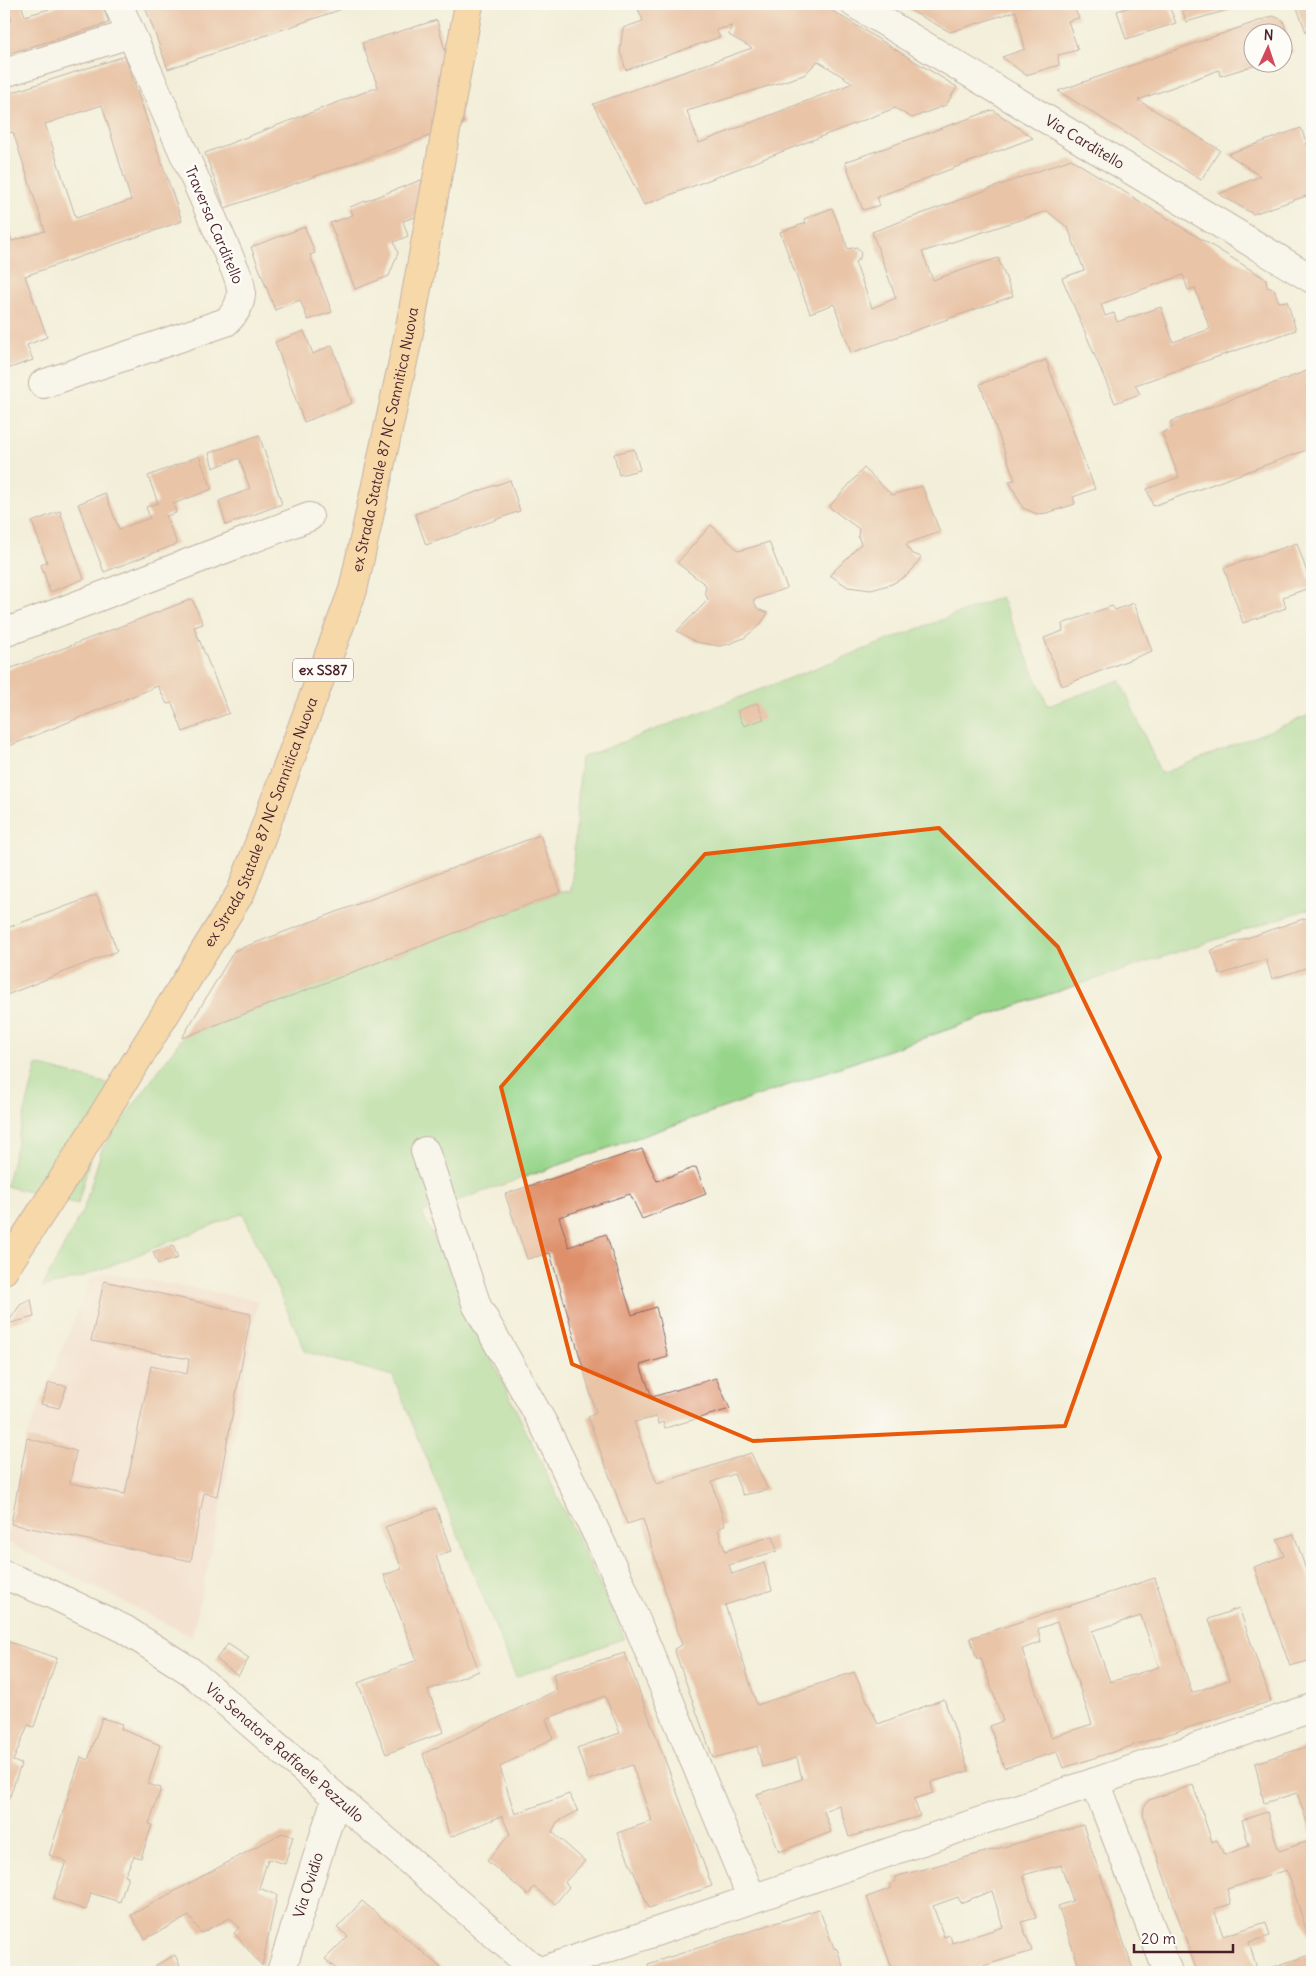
<svg xmlns="http://www.w3.org/2000/svg" width="1316" height="1976" font-family="Delius,sans-serif">
<style>
.built{fill:#f6d2c5}
.green{fill:#97d58a;stroke:#707a5a}
.building{fill:#de906a;fill-rule:evenodd}
.lines{fill:none;stroke-linecap:round;stroke-linejoin:round}
.minor-casing{stroke:#856768;stroke-width:30}
.highway-casing{stroke:#856768;stroke-width:30}
.minor{stroke:#fff;stroke-width:28}
.highway{stroke:#fdbc70;stroke-width:28}
.marked{fill:none;stroke:#e8590c;stroke-width:4;stroke-linejoin:round}
.labels{text-anchor:middle;stroke-width:5;stroke-linejoin:round;paint-order:stroke}
.shield{fill:#fdfcf7;stroke:#806168;stroke-width:1}
.shield-label{font-size:14px;font-weight:bold;fill:#4a1f2b}
.street-label{font-size:15px;fill:#4a1f2b;stroke:#fdfcf7}
</style>
<rect width="100%" height="100%" fill="#fdfcf7"/>
<filter id="ink" filterUnits="userSpaceOnUse"><feTurbulence type="fractalNoise" baseFrequency=".02" numOctaves="2"/><feDisplacementMap in="SourceGraphic" scale="10" xChannelSelector="R" yChannelSelector="G"/><feConvolveMatrix kernelMatrix="1 2 1 2 8 2 1 2 1" color-interpolation-filters="sRGB"/></filter>
<filter id="wash" filterUnits="userSpaceOnUse"><feTurbulence type="fractalNoise" baseFrequency=".0096" numOctaves="4" result="noise"/><feDisplacementMap in="SourceGraphic" scale="20" xChannelSelector="R" yChannelSelector="G"/><feGaussianBlur stdDeviation="1.12" result="paint"/><feColorMatrix in="noise" values="0 0 0 0 0 0 0 0 0 0 0 0 0 0 0 0 0 1.4 0 .05"/><feComposite in="paint" operator="in"/></filter>
<g filter="url(#wash)">
<rect width="100%" height="100%" fill="#f2eed9"/>
<path class="built" d="M106 1273 258 1300 223 1497 192 1637 7 1542 26 1438 91 1278Z"/>
<path class="green" d="M1001 597 1048 706 1120 680 1161 774 1312 714V908L1044 996 422 1213 625 1638 516 1677 393 1376 306 1352 243 1213 84 1276 42 1288 84 1208 102 1149 182 1038 561 892 571 891 581 758Z
M37 1065 109 1084 78 1204 6 1186Z"/>
<g id="blocks">
<path class="building" d="M6 4H21L25 16 66 4H102L109 23 4 55V23L12 20Z
M144 4H340L342 9 168 69Z
M636 4H821L957 87 946 105 912 118 895 108 644 205 593 104 752 48 729 35 731 26 716 30 720 37 626 70 620 51 623 28 643 21ZM818 61 853 83 699 143 687 111 804 75Z
M904 4H1072L1079 18 1068 21 1078 50 1058 55 1059 65 1026 75 1002 57 1025 49 1016 11 950 32 906 8Z
M1139 4H1168L1176 23 1126 39 1117 11Z
M1181 4H1241L1242 6 1186 22Z
M1312 4V44L1311 45 1297 8Z
M1273 16 1283 20 1293 52 1284 56V32H1254V62L1262 63 1220 76 1219 70 1138 100 1220 150 1201 180 1058 91Z
M437 20 464 124 225 208 205 153 378 87 362 43Z
M125 56 182 221 25 276 47 337 27 345 33 360 4 370V215L12 241 45 231 13 132 4 134V95ZM102 105 131 200 76 218 45 124Z
M993 110 1033 138 877 197 880 205 863 210 845 162Z
M1301 128 1312 159V194L1253 214 1219 194 1260 176 1228 154Z
M1071 159 1266 279 1267 287 1274 289 1279 302 1287 301 1296 330 1135 385 1140 394 1115 403 1062 278 1084 270 1068 228 1047 211 922 252 933 280 998 258 1013 296 851 353 834 304 810 313 780 232 806 223 804 219 832 208 848 249 856 247 861 251 860 258 855 262 872 308 896 298 872 232ZM1183 275 1188 290 1195 288 1210 329 1173 342 1161 307 1117 322 1114 313 1105 316 1101 304Z
M421 180 433 211 403 221 408 236 394 242 398 253 389 276 355 289 330 223 353 215 350 207Z
M305 227 315 253 310 255 332 312 308 320 300 300 275 310 251 247Z
M304 331 313 354 332 345 352 403 304 422 275 342Z
M1046 360 1095 489 1073 497 1075 504 1047 513 1037 514 1023 508 1009 481 1015 480 980 384Z
M1312 369V448L1153 506 1147 489 1179 477 1162 433 1173 427 1170 422Z
M259 435 282 504 226 525 219 501 250 489 239 458 213 468 209 453Z
M634 449 640 470 619 475 614 454Z
M199 456 212 489 173 504 176 513 166 516 177 544 104 572 78 504 105 493 119 529 150 518 146 507 158 503 148 476Z
M864 468 892 495 922 486 940 532 906 544 911 553 921 557 913 569 906 576 892 584 871 590 848 587 830 575 861 544 858 536 859 529 829 507Z
M510 480 520 511 426 545 415 514Z
M60 511 84 579 50 592 41 565 47 562 32 522Z
M711 525 739 551 769 542 787 588 753 600 758 609 768 613 760 625 744 638 729 644 719 646 696 642 677 631 708 600 705 592 706 585 677 563Z
M1297 543 1312 587 1283 597 1286 608 1243 623 1224 568Z
M192 599 203 624 194 627 229 713 183 732 172 703 167 704 158 686 4 748V671Z
M1134 603 1152 651 1062 686 1044 638 1063 631 1062 624 1112 606 1115 610Z
M757 703 764 719 744 726 737 711Z
M540 835 561 892 182 1038 234 951Z
M97 895 117 951 4 996V929Z
M1312 916V966L1272 979 1266 959 1220 975 1211 950Z
M642 1149 657 1181 696 1167 706 1194 642 1219 630 1194 559 1217 569 1247 606 1234 632 1315 656 1307 668 1357 640 1365 652 1397 716 1378 730 1409 665 1428 663 1422 658 1424 657 1417 634 1422 657 1484 751 1453 768 1490 743 1495 734 1474 712 1482 725 1525 718 1529 725 1551 773 1536 777 1551 729 1565 732 1574 764 1563 772 1590 725 1605 757 1705 854 1672 878 1724 944 1699 969 1771 931 1782 933 1793 914 1799 920 1816 849 1837 839 1805 824 1811 831 1832 779 1852 757 1794 802 1779 797 1758 762 1767 757 1746 713 1758 674 1649 682 1645 643 1519 627 1524 588 1417 596 1413 550 1253 527 1259 505 1194Z
M173 1245 178 1258 158 1264 153 1252Z
M104 1281 251 1314 217 1496 204 1493 191 1561 11 1524 27 1438 76 1451 70 1483 125 1494 151 1366 187 1374 189 1359 91 1341Z
M31 1299 34 1317 7 1324 20 1305Z
M49 1383 67 1386 59 1408 41 1404Z
M436 1508 451 1551 436 1556 479 1671 428 1690 444 1732 386 1754 358 1683 417 1660 384 1575 402 1569 385 1527Z
M1294 1534 1312 1588V1660L1290 1666 1254 1567 1284 1556 1277 1539Z
M1155 1578 1192 1693 1229 1680 1209 1619 1239 1608 1271 1701 1063 1768 1057 1752 1004 1768 990 1726 1003 1721 981 1658 977 1659 970 1638ZM1141 1616 1159 1667 1110 1682 1092 1631ZM1057 1622 1092 1724 1051 1737 1022 1649 1041 1642 1038 1629Z
M6 1641 57 1658 34 1727 28 1725 13 1761 21 1764 9 1799 4 1797V1648Z
M228 1644 249 1658 238 1676 216 1659Z
M625 1653 712 1886 649 1908 617 1833 652 1821 632 1765 588 1780 577 1748 620 1733 605 1696 546 1719 553 1738 500 1767 515 1814 569 1794 578 1811 557 1822 552 1832 585 1861 565 1882 569 1887 555 1904 534 1887 528 1895 487 1861 510 1834 502 1816 450 1837 423 1754 557 1690 553 1674Z
M102 1718 122 1724 121 1729 160 1745 148 1784 161 1788 149 1824 152 1825 141 1858 134 1856 125 1875 128 1876 120 1902 91 1893 86 1910 53 1899 66 1861 49 1855 81 1757 88 1760Z
M1312 1745V1837L1297 1793 1264 1803 1255 1763Z
M1193 1785 1212 1842 1217 1840 1224 1855 1249 1846 1242 1820 1267 1812 1279 1851 1312 1840V1948L1287 1870 1227 1889 1231 1904 1214 1909 1223 1936 1266 1922 1270 1936 1249 1942 1258 1972 1312 1954V1972H1197L1143 1815 1144 1807 1149 1800Z
M1083 1825 1134 1972H1081L1058 1906 1073 1901 1061 1865 1023 1875 1036 1918 1021 1922 1032 1951 963 1972H893L867 1897 892 1888 890 1885 896 1881 895 1877ZM992 1891 1003 1927 952 1943 950 1935 944 1937 933 1906 958 1897 960 1903Z
M282 1833 293 1836 285 1864 268 1859 259 1888 277 1895 262 1966 234 1933 239 1928 230 1918 201 1933 189 1916 145 1939 131 1915Z
M362 1901 446 1972H340L325 1959 348 1936 337 1928Z
M819 1909 834 1948 837 1949 845 1972H651L648 1964Z
M175 1955 183 1972H159L156 1965Z"/>
</g>
</g>
<g filter="url(#ink)">
<use href="#blocks" fill-opacity="0" stroke="#856768" stroke-width="1"/>
<g class="lines">
<g class="minor-casing">
<g id="minor">
<path id="s1" d="M855 4 1312 279"/>
<path d="M4 73 130 34"/>
<path d="M43 384 226 322C241 308 245 293 237 274L118 4"/>
<path d="M4 633 309 517"/>
<path d="M425 1151 477 1306 544 1425 620 1582 752 1899"/>
<path id="s2" d="M4 1575 51 1594 124 1629 190 1671 538 1972"/>
<path d="M1095 1782 1168 1972"/>
<path id="s3" d="M281 1972 336 1798"/>
<path d="M538 1972 1312 1708"/>
</g>
</g>
<g class="highway-casing">
<g id="highway">
<path id="s4" d="M4 1270 67 1173 241 892 353 590 407 343 469 4"/>
</g>
</g>
<use href="#minor" class="minor"/>
<use href="#highway" class="highway"/>
</g>
</g>
<path d="M0 0H1316V1976H0ZM939 828 1058 947 1160 1157 1065 1426 753 1441 572 1364 501 1087 705 854Z" fill="#f2eed9" fill-opacity=".55" fill-rule="evenodd"/>
<path class="marked" d="M939 828 1058 947 1160 1157 1065 1426 753 1441 572 1364 501 1087 705 854Z"/>
<g class="labels">
<rect class="shield" x="293" y="658.5" width="60" height="23" rx="4"/>
<g class="shield-label">
<text x="323" y="675">ex SS87</text>
</g>
<g class="street-label">
<text dy="5" stroke="none"><textPath href="#s1" startOffset="268">Via Carditello</textPath></text>
<text transform="translate(214 225) rotate(67)" y="5">Traversa Carditello</text>
<text dy="5" stroke="none"><textPath href="#s4" startOffset="922">ex Strada Statale 87 NC Sannitica Nuova</textPath></text>
<text dy="5" stroke="none"><textPath href="#s4" startOffset="518">ex Strada Statale 87 NC Sannitica Nuova</textPath></text>
<text dy="5" stroke="none"><textPath href="#s2" startOffset="335">Via Senatore Raffaele Pezzullo</textPath></text>
<text dy="5" stroke="none"><textPath href="#s3" startOffset="91">Via Ovidio</textPath></text>
</g>
</g>
<rect width="1316" height="1976" fill="none" stroke="#fdfcf7" stroke-width="20"/>
<g transform="translate(1268 48) rotate(3)"><circle r="24" fill="#fdfcf7" stroke="#b5a4a5"/>
<path d="M0-4L9 19L0 12L-9 19Z" fill="#d1495b"/>
<text y="-8" font-size="14" font-weight="bold" text-anchor="middle" fill="#4a1f2b">N</text>
</g>
<path d="M1134 1944v8h99v-8" fill="none" stroke="#4a1f2b" stroke-width="2.5"/>
<text x="1141" y="1944" font-size="15" fill="#4a1f2b" stroke="#fdfcf7" stroke-width="4" paint-order="stroke">20 m</text>
</svg>
